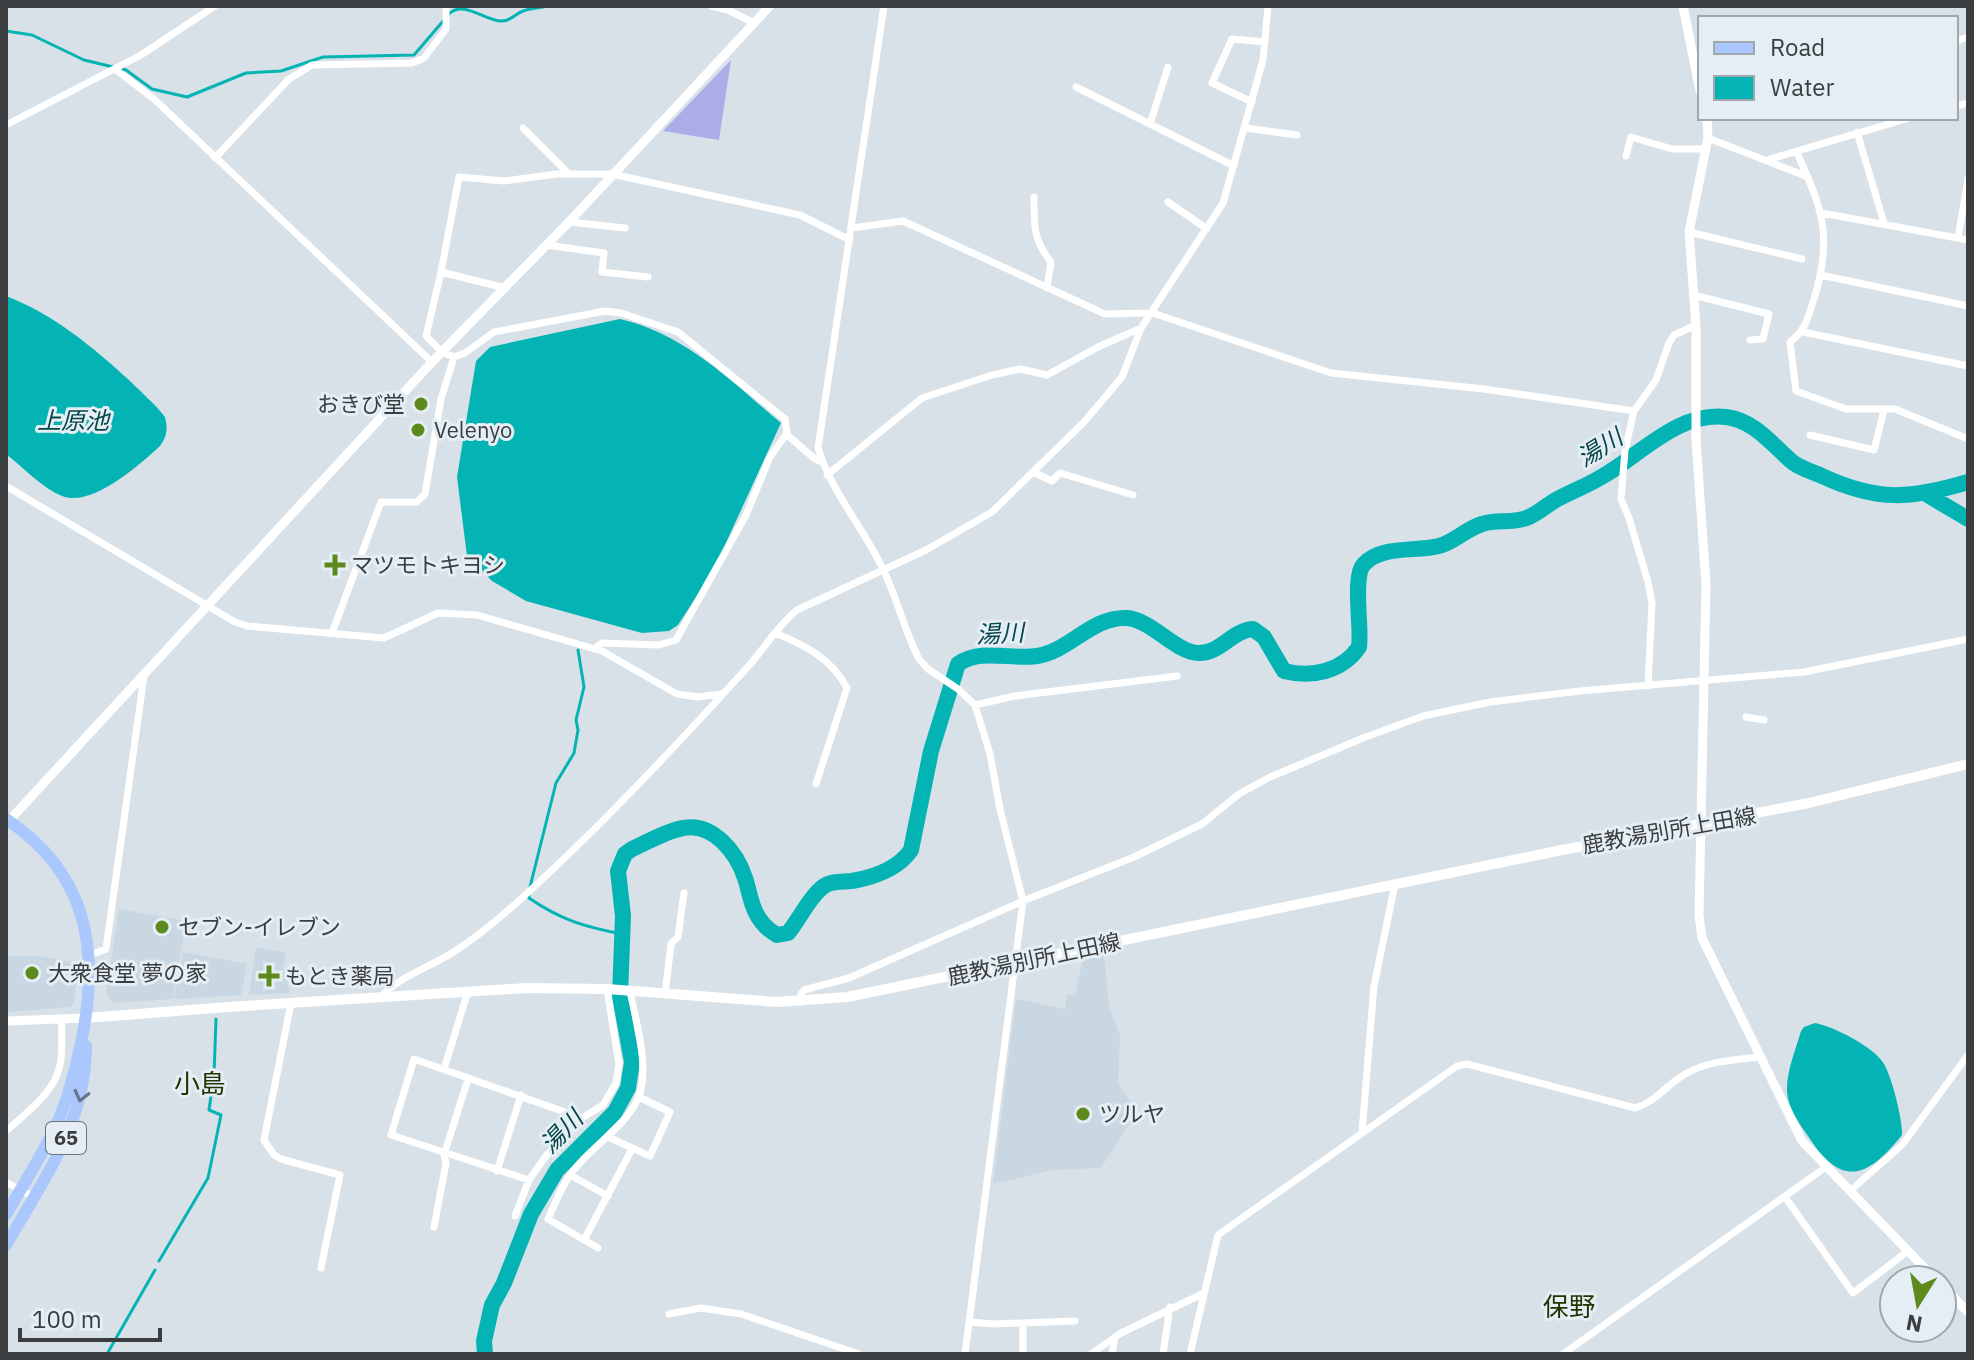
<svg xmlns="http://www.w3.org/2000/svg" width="1974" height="1360" font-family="'IBM Plex Sans','Noto Sans JP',sans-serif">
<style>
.built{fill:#c8d7e2}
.green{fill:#abade8}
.water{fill:#04b4b5}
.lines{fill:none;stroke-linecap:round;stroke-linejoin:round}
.stream{stroke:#04b4b5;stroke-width:3}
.river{stroke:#04b4b5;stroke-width:16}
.minor{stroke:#fff;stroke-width:7}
.tertiary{stroke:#fff;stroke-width:9}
.secondary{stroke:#fff;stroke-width:10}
.primary{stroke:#aac8fd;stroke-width:12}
.oneway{stroke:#67758c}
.poi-dot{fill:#5c8a1c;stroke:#e5eef4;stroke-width:3}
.labels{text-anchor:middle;stroke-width:6;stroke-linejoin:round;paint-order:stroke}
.shield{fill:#e5eef4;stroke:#6d7376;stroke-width:2}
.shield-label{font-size:20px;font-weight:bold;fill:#3a3e40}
.poi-label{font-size:22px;fill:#3a3e40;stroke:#e5eef4;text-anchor:start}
.street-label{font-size:22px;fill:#3a3e40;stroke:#e5eef4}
.water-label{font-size:24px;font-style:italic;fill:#044647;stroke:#e5eef4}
.quarter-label{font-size:26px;fill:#203602;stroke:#e5eef4}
</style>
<rect width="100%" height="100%" fill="#d8e1e7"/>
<path class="built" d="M119 909 186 921 173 999 113 1003 106 993Z
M256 947 286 953 283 967 290 993 249 995Z
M183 952 247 964 241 995 174 999Z
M1104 953 1109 1007 1120 1035 1118 1084 1137 1111 1101 1168 1053 1170 993 1184 1016 999 1065 1009 1067 995H1075L1083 958Z
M6 956H40L78 963 74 1002 70 1007 6 1012Z"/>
<path class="green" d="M731 60 719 140 663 131Z"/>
<path class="water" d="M6 296C53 314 93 347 130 381 142 393 155 404 165 417 168 429 167 437 159 447 138 466 91 508 62 496 42 488 23 467 6 454Z
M620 319C685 334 731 381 781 423L713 571 678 625 669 631 642 633 526 601 492 581 467 556 457 477 476 361 490 347Z
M1815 1023C1832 1026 1872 1046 1882 1061 1891 1072 1903 1121 1902 1135 1867 1179 1841 1188 1808 1136 1799 1123 1788 1108 1787 1092 1786 1072 1796 1049 1801 1031L1804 1027Z"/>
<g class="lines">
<path class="stream" d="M449 14C463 0 484 20 500 21 510 22 515 14 523 11 531 8 540 8 548 6
M6 31 32 35 84 60 126 70 152 89 187 97 246 73 281 71 323 57 414 55 444 20
M530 887 556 783 574 753 578 730 576 720 584 687 578 650
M529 895V898C561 920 585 927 622 934
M159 1261 208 1178 221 1115 209 1110 214 1075 216 1019
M107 1354 155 1270"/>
<path class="river" d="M1926 494 1968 519
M485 1354 484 1341 492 1305 504 1283 531 1214 557 1170 615 1112 628 1088 632 1062 620 996 623 916 618 871 625 854 632 849C648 842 666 831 683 828 713 822 737 853 745 878 749 889 750 902 756 913 761 923 768 930 777 935L788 933C799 920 813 890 828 884 835 881 844 882 852 881 875 877 898 869 911 850L931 751 958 664C981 648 1011 660 1037 656 1070 651 1092 616 1127 618 1152 620 1176 653 1199 653 1221 653 1231 631 1253 629L1264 637 1284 671C1311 678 1342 672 1359 647 1362 628 1352 576 1364 564 1382 545 1415 552 1439 546 1454 542 1466 529 1482 524 1496 519 1514 524 1529 517 1538 513 1546 506 1554 501 1570 492 1587 486 1603 476 1640 455 1679 411 1726 417 1753 420 1771 443 1790 460 1798 468 1811 471 1822 476 1878 502 1911 499 1968 482"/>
<path class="minor" d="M711 6 728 10 754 23
M884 6 818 448C831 491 862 526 882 567 897 597 904 630 919 659L928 669 958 689 975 705 990 754 1000 809 1023 901 965 1354
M1956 41 1968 37
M115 69 154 99 432 362
M1076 87 1234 166
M1252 102 1212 83 1232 39 1265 42
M1956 106 1968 103
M1150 124 1168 67
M6 125 141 55 215 6
M523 128 569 174
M1245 128 1297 135
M1857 132 1884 223
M1708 138 1808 177
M1797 153C1823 210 1833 237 1814 299 1808 317 1806 330 1790 342L1796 391 1846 409H1895L1968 439
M1626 156 1631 137 1672 149H1705
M215 158 289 79 312 65 412 63 424 58 446 29V6
M1767 160 1909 118
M1034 197C1034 226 1033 239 1051 262L1047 288
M1168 202 1207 229
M1822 213 1968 240
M569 222 625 228
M852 228 903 221 1105 314 1153 313 1331 373 1484 389 1634 411
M1689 232 1802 259
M1958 238 1968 179
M546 245 604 253 602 272 648 277
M1821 275 1968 306
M505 288 441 272 459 177 504 181 557 174H612L800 215 850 240
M1693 295 1769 314 1763 339 1750 340
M1803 332 1968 366
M454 357 465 353 494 332 605 311 621 313 678 332 785 419 787 433 770 457 746 515 676 640 659 645 602 643 594 649
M786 434 815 459 822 462
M1810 435 1874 450 1884 410
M1033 472 1052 481 1060 473 1133 495
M827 475 922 398 992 375 1020 369 1047 375 1098 347 1141 328
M6 486 235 622 247 626 384 638 438 613 477 615 602 651 677 694 698 697 721 694
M332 633 381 502H417L425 494 441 399 454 357 442 352 426 336 441 272
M775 633C805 645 832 659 847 688L816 784
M1648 686 1652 603 1648 582 1629 518 1621 499 1625 450 1634 411 1656 380 1669 343 1674 335 1696 325
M975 705 1015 696 1177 676
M1746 717 1764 720
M90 955 106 949 144 676
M665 994 671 944 678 937 684 893
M380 998C398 977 428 968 452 953 477 937 501 917 523 897 601 826 674 748 745 670 763 651 776 627 797 610L926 550 992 512 1085 421 1122 377 1141 328 1223 203 1263 60 1268 6
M800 1002 801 994 804 990 849 978 1023 901 1134 857 1202 824 1239 794 1268 778 1363 738 1423 716 1490 702 1580 691 1804 672 1968 639
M291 1003 264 1140 274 1155 281 1159 340 1175 321 1268
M444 1069 468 991
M6 1131C23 1116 49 1096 57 1075 64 1058 61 1037 62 1019
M1362 1132 1374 986 1395 884
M608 1137 650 1156 670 1112 639 1097
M497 1171 521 1095
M570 1175 608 1196
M529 1180 391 1135 414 1059 582 1118
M6 1182 33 1197
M1851 1190 1902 1145 1968 1055
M1785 1197 1853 1293 1908 1251
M515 1216 529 1180 546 1156 582 1118 603 1105 616 1083 619 1064 607 989
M434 1227 446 1163 444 1155 468 1079
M584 1240 632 1149
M598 1248 548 1219C556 1202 562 1184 574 1170 595 1142 637 1121 642 1084 646 1054 636 1021 630 991
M669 1314 701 1308 741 1314 859 1354
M970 1322 994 1324 1075 1321
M1023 1323V1354
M1091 1354 1121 1333 1202 1294
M1112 1354 1115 1337
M1163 1354 1170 1307
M1190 1354 1218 1235 1457 1066 1467 1064 1635 1108C1657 1102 1669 1081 1689 1072 1710 1061 1735 1060 1758 1057
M1563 1354 1826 1167"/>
<path class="tertiary" d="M1683 6 1700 91
M1707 118 1708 138 1689 232 1696 325V440L1706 584 1699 915 1702 938 1802 1141 1936 1280
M6 824 432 362 569 222 770 6
M6 1021 86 1018
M1942 1286 1968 1312"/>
<path class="secondary" d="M86 1018 228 1007 526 988 607 989 776 1002 847 997 1557 851 1809 803 1968 764"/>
<path class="primary" d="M6 819C89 874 100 952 81 1043 76 1067 70 1091 61 1114 47 1149 24 1182 6 1215
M6 1245C43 1180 86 1123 86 1046"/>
</g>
<defs><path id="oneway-chevron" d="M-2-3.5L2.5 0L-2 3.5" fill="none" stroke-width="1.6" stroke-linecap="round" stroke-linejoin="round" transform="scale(2)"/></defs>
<use class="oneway" href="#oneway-chevron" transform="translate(81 1096) rotate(104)"/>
<g class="poi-dot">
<circle cx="421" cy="404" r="8"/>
<circle cx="418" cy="430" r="8"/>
<path d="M331 553h8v8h8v8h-8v8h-8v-8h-8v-8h8z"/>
<circle cx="162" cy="927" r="8"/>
<circle cx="32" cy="973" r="8"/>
<path d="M265 964h8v8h8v8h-8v8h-8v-8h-8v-8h8z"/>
<circle cx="1083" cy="1114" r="8"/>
</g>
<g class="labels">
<rect class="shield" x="46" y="1122" width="40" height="32" rx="6"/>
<g class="shield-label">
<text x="66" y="1145">65</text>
</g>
<g class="poi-label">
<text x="405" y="412" text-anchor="end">おきび堂</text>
<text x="434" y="438">Velenyo</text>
<text x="351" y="573">マツモトキヨシ</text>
<text x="178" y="935">セブン-イレブン</text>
<text x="48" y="981">大衆食堂 夢の家</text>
<text x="285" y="984">もとき薬局</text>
<text x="1099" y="1122">ツルヤ</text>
</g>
<g class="street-label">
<text transform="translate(1669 830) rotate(-10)" y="8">鹿教湯別所上田線</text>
<text transform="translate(1034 959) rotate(-12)" y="8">鹿教湯別所上田線</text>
</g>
<g class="water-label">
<text x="73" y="429">上原池</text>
<text transform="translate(1600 448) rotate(-32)" y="8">湯川</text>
<text transform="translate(1000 634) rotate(-3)" y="8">湯川</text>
<text transform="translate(562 1132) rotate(-46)" y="8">湯川</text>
</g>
<g class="quarter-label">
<text x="200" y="1093">小島</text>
<text x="1569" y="1316">保野</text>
</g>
</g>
<rect width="1974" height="1360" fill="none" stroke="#3a3e40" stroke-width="16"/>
<rect x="1698" y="16" width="260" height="104" fill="#e5eef4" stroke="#a1a8ac" stroke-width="2"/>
<rect x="1714" y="42" width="40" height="12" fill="#aac8fd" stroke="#a1a8ac" stroke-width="2"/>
<text x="1770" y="56" font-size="24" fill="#3a3e40">Road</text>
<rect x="1714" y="76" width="40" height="24" fill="#04b4b5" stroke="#a1a8ac" stroke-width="2"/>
<text x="1770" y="96" font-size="24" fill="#3a3e40">Water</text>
<g transform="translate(1918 1304) rotate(191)"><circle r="38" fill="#e5eef4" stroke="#a1a8ac" stroke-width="2"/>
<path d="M0-6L14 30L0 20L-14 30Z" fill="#5c8a1c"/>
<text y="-12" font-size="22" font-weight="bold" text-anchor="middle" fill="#3a3e40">N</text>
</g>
<path d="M20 1328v12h140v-12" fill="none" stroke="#3a3e40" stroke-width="4"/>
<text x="32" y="1328" font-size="24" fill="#3a3e40" stroke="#e5eef4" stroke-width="6" paint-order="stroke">100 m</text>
</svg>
